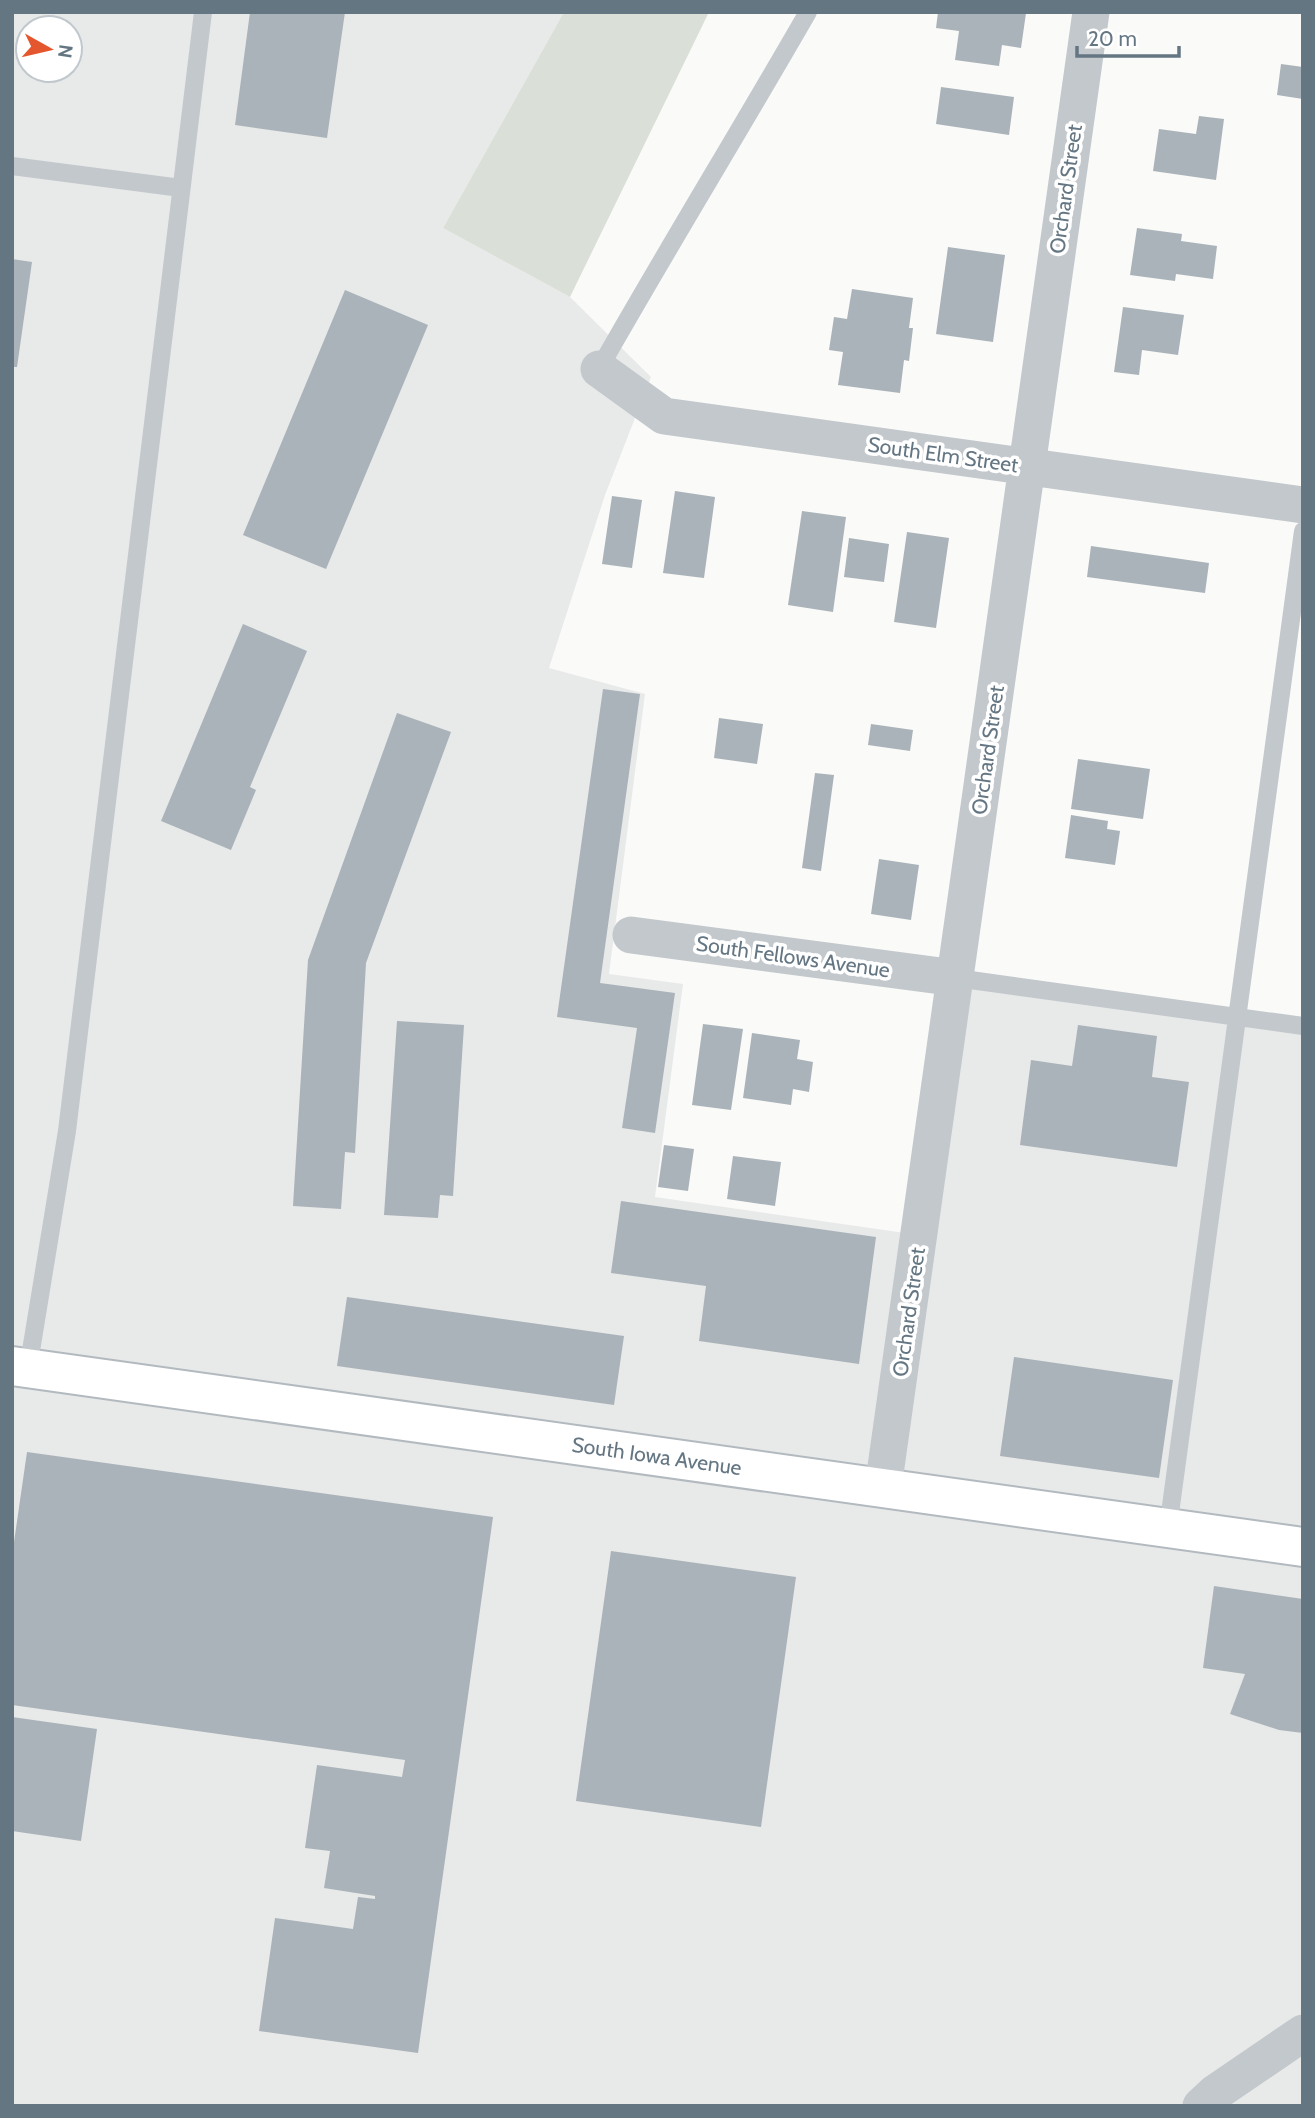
<svg xmlns="http://www.w3.org/2000/svg" width="1315" height="2118" font-family="Cabin,sans-serif">
<style>
.built{fill:#e8e9e9;fill-rule:evenodd}
.green{fill:#dadfd7}
.building{fill:#aab3b9}
.lines{fill:none;stroke-linecap:round;stroke-linejoin:round}
.secondary-casing{stroke:#b3babf;stroke-width:42}
.service{stroke:#c3c8cc;stroke-width:18}
.minor{stroke:#c3c8cc;stroke-width:37}
.secondary{stroke:#fff;stroke-width:38}
.labels{text-anchor:middle;stroke-width:7;stroke-linejoin:round;paint-order:stroke}
.street-label{font-size:21px;fill:#657683;stroke:#fff}
</style>
<rect width="100%" height="100%" fill="#fafaf8"/>
<path class="built" d="M12 12H564L443 228 570 297 651 377 605 495 549 668 645 694 609 974 683 984 655 1197 919 1235 956 978 1303 1026V2106H12ZM28 28H70V70H28Z"/>
<path class="green" d="M564 12H709L570 297 443 228Z"/>
<path class="building" d="M250 12H345L327 138 235 125Z
M938 12 1026 13 1021 48 1002 45 999 66 955 60 959 31 936 28Z
M1281 64 1303 67V99L1277 95Z
M941 87 1014 97 1009 135 936 124Z
M1199 116 1224 119 1216 180 1153 171 1159 129 1196 134Z
M1137 228 1182 234 1181 241 1217 246 1213 279 1176 274 1175 281 1130 275Z
M948 247 1005 255 993 342 936 334Z
M12 259 32 262 17 367H12Z
M852 289 913 298 909 328H913L909 361 904 360 900 393 838 385 843 352 829 350 834 317 847 319Z
M345 290 428 325 326 569 243 535Z
M1123 307 1184 315 1178 355 1142 350 1139 375 1114 372Z
M675 491 715 497 704 578 663 573Z
M612 496 642 500 632 568 602 564Z
M802 511 846 517 833 612 788 605Z
M907 532 949 538 936 628 894 622Z
M849 538 889 544 884 582 844 577Z
M1091 546 1209 563 1205 593 1087 577Z
M243 624 307 651 250 787 256 790 231 850 161 821Z
M603 689 640 694 600 983 675 993 655 1133 622 1128 637 1028 557 1017Z
M397 713 451 732 366 963 355 1153 345 1152 341 1209 293 1206 308 960Z
M719 718 763 724 757 764 714 758Z
M871 724 913 730 910 751 868 745Z
M1078 759 1150 769 1143 819 1071 809Z
M815 773 834 775 821 871 802 868Z
M1071 815 1108 821 1107 829 1120 831 1115 865 1065 858Z
M879 859 919 865 911 920 871 914Z
M397 1021 464 1025 453 1196 440 1195 438 1218 384 1215Z
M703 1024 743 1029 731 1110 692 1105Z
M1078 1025 1157 1036 1152 1077 1189 1082 1177 1167 1020 1145 1031 1060 1072 1066Z
M752 1033 800 1040 797 1059 813 1062 809 1092 793 1089 791 1105 743 1098Z
M664 1145 694 1149 688 1191 658 1187Z
M733 1156 781 1162 775 1206 727 1199Z
M621 1201 876 1237 859 1364 699 1341 706 1286 611 1273Z
M347 1297 624 1336 614 1405 337 1366Z
M1014 1357 1173 1380 1159 1478 1000 1456Z
M27 1452 493 1517 418 2053 259 2031 275 1918 353 1929 358 1897 375 1899V1896L324 1888 330 1851 305 1848 317 1765 402 1777 405 1760 12 1705V1556Z
M611 1551 796 1577 761 1827 576 1801Z
M1214 1586 1303 1599V1733L1279 1730 1230 1714 1245 1674 1203 1668Z
M12 1717 97 1729 81 1841 12 1831Z"/>
<g class="lines">
<g class="secondary-casing">
<g id="secondary">
<path id="s1" d="M12 1366 1303 1547"/>
</g>
</g>
<path class="service" d="M12 166 181 188
M599 369C667 249 739 132 808 12
M956 978 1303 1026
M28 1369 67 1131 203 12
M1168 1528 1303 531"/>
<path class="minor" d="M599 369 664 416 1303 505
M631 935 956 978
M883 1488 1091 12
M1201 2106 1215 2093 1303 2033"/>
<use href="#secondary" class="secondary"/>
</g>
<g class="labels">
<g class="street-label">
<text transform="translate(1066 189) rotate(-82)" y="7">Orchard Street</text>
<text transform="translate(943 455) rotate(8)" y="7">South Elm Street</text>
<text transform="translate(988 750) rotate(-82)" y="7">Orchard Street</text>
<text transform="translate(793 957) rotate(8)" y="7">South Fellows Avenue</text>
<text transform="translate(909 1312) rotate(-82)" y="7">Orchard Street</text>
<text dy="7" stroke="none"><textPath href="#s1" startOffset="651">South Iowa Avenue</textPath></text>
</g>
</g>
<rect width="1315" height="2118" fill="none" stroke="#657683" stroke-width="28"/>
<g transform="translate(49 49) rotate(98)"><circle r="33" fill="#ffffff" stroke="#c1c8cd" stroke-width="2"/>
<path d="M0-5L12 26L0 18L-12 26Z" fill="#e4572e"/>
<text y="-10" font-size="19" font-weight="bold" text-anchor="middle" fill="#657683">N</text>
</g>
<path d="M1077 46v10h102v-10" fill="none" stroke="#657683" stroke-width="3.5"/>
<text x="1088" y="46" font-size="21" fill="#657683" stroke="#ffffff" stroke-width="5" paint-order="stroke">20 m</text>
</svg>
